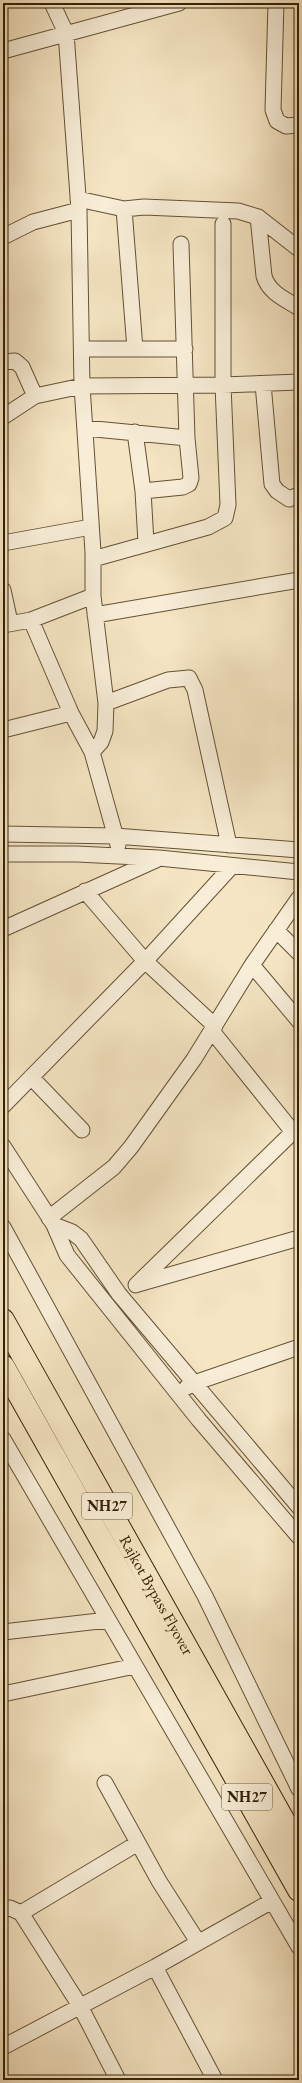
<svg xmlns="http://www.w3.org/2000/svg" width="302" height="2083" font-family="'EB Garamond',serif">
<style>
.lines{fill:none;stroke-linecap:round;stroke-linejoin:round}
.minor-casing{stroke:#645134;stroke-width:17}
.highway-casing{stroke:#332004;stroke-width:24}
.minor{stroke:#f8eed8;stroke-width:15}
.highway{stroke:#f5e5c3;stroke-width:22}
.labels{text-anchor:middle;stroke-width:3;stroke-linejoin:round;paint-order:stroke}
.shield{fill:#f8eed8;stroke:#6e5e44;stroke-width:1}
.shield-label{font-size:15px;font-weight:bold;fill:#332004}
.street-label{font-size:16px;fill:#332004;stroke:#f8eed8}
</style>
<rect width="100%" height="100%" fill="#f5e5c3"/>
<filter id="stains"><feTurbulence type="fractalNoise" baseFrequency=".005" numOctaves="4"/><feColorMatrix values="0 0 0 0 .2 0 0 0 0 .09 0 0 0 0 .02 0 0 0 .5 -.17"/></filter>
<radialGradient id="worn" r=".72"><stop offset=".6" stop-color="#630" stop-opacity="0"/><stop offset="1" stop-color="#630" stop-opacity=".3"/></radialGradient>
<g class="lines">
<g class="minor-casing">
<path id="minor" d="M52 3 66 33 79 210 82 386 93 552V596L106 703 105 731 101 742 92 752
M276 3 273 110 277 121 286 126 299 125
M3 51 179 3
M78 199 124 209 144 207 238 211 258 217 299 249
M124 209 135 349
M258 217 264 276C269 293 285 299 299 308
M3 237 33 222 79 210
M82 349H185
M3 362 15 361 22 367 35 396
M263 384 272 484 277 491 289 499 299 495
M3 417 35 396 82 386 223 385 299 382
M85 428 187 438
M135 432 143 491 146 543
M143 491 183 487 189 484 191 478 187 438 181 244
M3 543 91 527
M93 559 208 527 225 518 228 505 223 385V224
M3 590 10 622
M95 615 299 580
M31 620 71 713 92 752 118 845
M3 625 31 620 93 596
M106 703 168 680 189 678 195 690 229 845
M3 730 71 713
M3 834 115 836 299 850
M3 854H77L159 858 299 872
M85 891 145 961 215 1026
M3 929 156 860
M276 930 299 953
M252 965 299 1021
M212 1031 293 1132
M31 1077 82 1130
M3 1106 148 958 232 866
M3 1146 54 1225 67 1255 199 1420 299 1537
M49 1218 114 1167 131 1147 194 1059 252 965 299 898
M54 1225 72 1232 81 1239 119 1294 299 1507
M3 1227 205 1596 299 1789
M138 1284 299 1238
M136 1285 299 1126
M187 1387 194 1383 299 1347
M3 1439 299 1947
M3 1632 108 1620
M3 1694 135 1666
M105 1783 159 1881 198 1942
M3 1909 10 1908 21 1913 80 2006 118 2080
M21 1913 138 1843
M155 1967 215 2080
M3 2047 155 1967 272 1901"/>
</g>
<g class="highway-casing">
<g id="highway">
<path id="s1" d="M3 1320 299 1848"/>
<path d="M3 1366 299 1890"/>
</g>
</g>
<use href="#minor" class="minor"/>
<use href="#highway" class="highway"/>
</g>
<g class="labels">
<g class="shield">
<rect x="82" y="1493" width="50" height="26" rx="3"/>
<rect x="222" y="1784" width="50" height="26" rx="3"/>
</g>
<g class="shield-label">
<text x="107" y="1511">NH27</text>
<text x="247" y="1802">NH27</text>
</g>
<g class="street-label">
<text dy="6" stroke="none"><textPath href="#s1" startOffset="315">Rajkot Bypass Flyover</textPath></text>
</g>
</g>
<rect width="302" height="2083" fill="none" stroke="#f5e5c3" stroke-width="16"/>
<rect x="4" y="4" width="294" height="2075" fill="none" stroke="#332004" stroke-width="2"/>
<rect x="8" y="8" width="286" height="2067" fill="none" stroke="#332004"/>
<rect width="100%" height="100%" filter="url(#stains)"/>
<rect width="100%" height="100%" fill="url(#worn)"/>
</svg>
